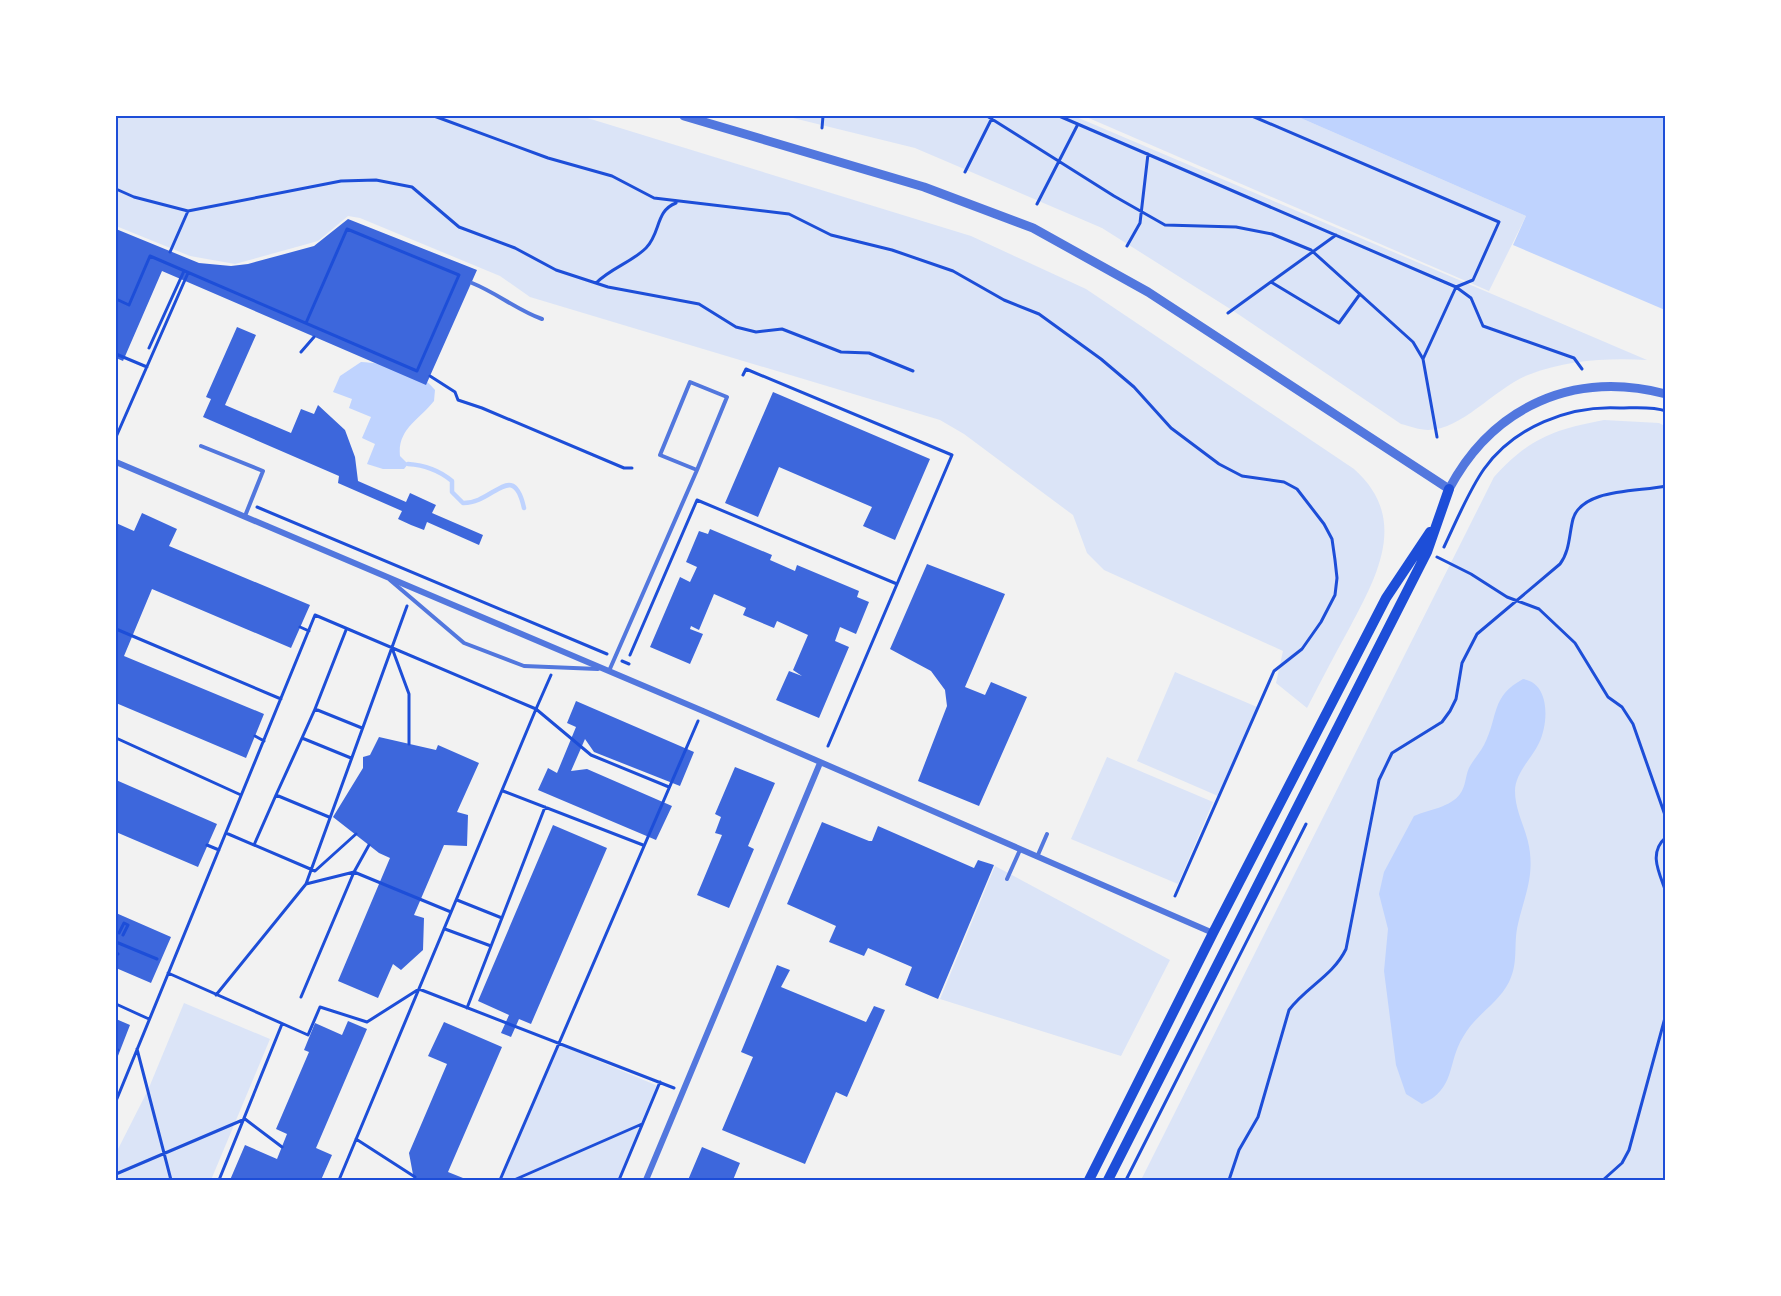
<svg xmlns="http://www.w3.org/2000/svg" width="1781" height="1296" font-family="'Fira Sans',sans-serif">
<style>
.green{fill:#dbe4f7}
.water{fill:#bfd3fe}
.lines{fill:none;stroke-linecap:round;stroke-linejoin:round}
.stream{stroke:#bfd3fe;stroke-width:4.5}
.building{fill:#3d67dc}
.path{stroke:#1d4ed8;stroke-width:3}
.service{stroke:#5277de;stroke-width:4}
.minor{stroke:#5277de;stroke-width:6}
.tertiary{stroke:#5277de;stroke-width:9}
.secondary{stroke:#1d4ed8;stroke-width:10}
.neatline{fill:none;stroke:#1d4ed8;stroke-width:2}
</style>
<rect width="100%" height="100%" fill="#f2f2f2"/>
<path class="green" d="M116 116H581L971 236 1086 289 1354 469C1409 518 1378 574 1350 627 1335 654 1321 681 1307 708L1276 683 1283 651 1104 570 1087 553 1073 515 964 434 940 420 530 297 500 276 360 218 348 216 318 241 235 264 190 256 116 226Z
M785 116H1074L1647 360C1606 358 1567 360 1528 375 1494 389 1462 430 1428 430 1420 430 1409 426 1401 424L1235 312 1102 228 915 148Z
M1084 116H1296L1526 216 1489 291Z
M1604 420 1659 423 1665 426V1180H1141L1494 477C1528 439 1555 429 1604 420Z
M1175 672 1257 707 1218 796 1137 761Z
M1107 757 1213 802 1178 884 1071 839Z
M995 866 1170 960 1121 1056 940 999Z
M184 1003 270 1039 211 1180H116V1153L148 1090Z
M558 1044 658 1086 619 1180H500Z"/>
<path class="water" d="M1296 116H1665V310L1513 245 1526 216Z
M361 362C384 363 420 370 435 390L434 401C420 419 397 429 400 456L408 464 404 469H383L367 464 375 444 362 438 371 417 349 408 352 399 333 392 340 376Z
M1523 679C1550 683 1549 722 1539 743 1532 758 1515 773 1515 791 1515 813 1528 831 1530 853 1533 880 1524 898 1518 924 1513 944 1519 962 1509 982 1498 1004 1475 1015 1463 1037 1447 1063 1456 1089 1422 1104L1406 1094 1396 1065 1384 971 1388 929 1379 894 1384 872 1414 816C1428 810 1451 807 1460 794 1466 786 1465 777 1469 768 1473 760 1480 753 1484 745 1499 716 1490 697 1523 679Z"/>
<g class="lines">
<path class="stream" d="M408 464C424 465 440 471 452 481V492L463 503C493 504 513 459 524 508"/>
</g>
<path class="building" d="M348 219 477 270 426 385 162 271 123 361 116 358V229L199 263 231 266 248 264 314 246Z
M237 327 256 335 225 405 291 433 301 409 314 414 318 405 345 430 355 457 358 481 406 502 410 493 436 505 432 513 483 535 479 545 427 522 424 530 411 525 398 519 402 511 338 483 339 476 203 417 211 399 206 397Z
M773 392 930 459 895 540 863 526 872 507 779 467 758 517 725 503Z
M142 513 177 529 169 546 310 605 291 648 152 589 124 656 264 714 246 758 116 703V523L134 531Z
M710 529 772 555 770 560 795 571 797 565 859 591 857 597 869 602 856 634 840 627 835 641 849 647 819 718 776 700 789 671 802 676 793 670 808 635 777 621 774 628 743 615 746 608 714 594 699 630 691 626 690 629 703 634 690 664 650 647 680 577 690 582 697 567 686 562 699 531 708 534Z
M927 564 1005 594 965 687 985 695 991 682 1027 697 979 806 918 781 947 706 945 690 931 671 890 649Z
M576 701 694 752 680 786 594 752 585 739 571 771 587 769 672 806 656 840 538 790 548 768 557 773 576 727 567 723Z
M379 737 436 750 438 745 479 763 457 812 468 815 467 846 444 845 414 915 424 918 423 950 401 970 393 964 378 998 338 981 390 858 379 853 333 817 363 768V757L370 755Z
M735 767 775 783 748 846 754 849 729 908 697 895 722 835 715 833 721 817 715 814Z
M116 780 217 824 198 867 116 832Z
M822 822 869 841H872L878 826 974 868 978 860 994 865 938 999 905 985 912 967 868 948 864 956 829 942 836 926 787 904Z
M553 825 607 848 531 1024 519 1019 511 1037 501 1033 509 1015 478 1001Z
M116 913 171 937 151 983 116 968Z
M777 965 790 970 781 987 866 1022 874 1006 885 1010 847 1097 836 1092 805 1164 722 1130 753 1057 741 1052Z
M116 1019 130 1025 116 1061Z
M348 1021 367 1029 316 1148 332 1155 321 1180H230L245 1145 277 1159 287 1134 276 1129 309 1052 304 1050 315 1023 342 1035Z
M444 1022 502 1047 448 1172 468 1180H414L409 1153 447 1064 428 1056Z
M702 1147 740 1163 733 1180H688Z"/>
<g class="lines">
<path class="path" d="M434 116 548 158 612 176 654 198 789 214 831 235 892 250 953 271 1004 300 1039 314 1101 359 1134 387 1171 428 1219 464 1242 476 1284 482 1297 489 1324 524 1332 539 1335 560 1337 578 1335 595 1321 622 1302 649 1274 671 1175 896
M987 116 1114 196 1165 225 1236 227 1272 234 1311 250 1413 342 1423 359
M1059 116 1456 287 1471 298 1483 326 1574 358 1582 369
M1252 116 1499 222 1473 280 1456 287 1423 359 1437 437
M822 128 823 116
M965 172 993 116
M116 189 134 197 188 211 341 181 376 180 412 187 459 227 515 248 556 270 608 287 699 304 736 327 756 332 782 329 841 352 869 353 913 371
M1037 204 1078 124
M1127 246 1140 223 1148 154
M170 252 188 211
M1271 282 1339 323 1360 294
M596 283C611 268 632 262 646 248 661 233 655 211 676 203
M116 299 129 305 150 256 417 371 459 275 347 229 306 323
M1228 313 1336 235
M149 348 184 271
M301 352 314 337
M116 354 147 367
M743 375 746 369 952 455 828 746
M430 376 455 392 458 400 482 408 624 468H632
M116 437 188 273
M257 507 607 654
M1444 547C1456 522 1468 492 1484 469 1514 427 1569 405 1620 408 1634 408 1652 406 1666 411
M1437 557 1471 574 1507 597 1539 609 1575 643 1608 697 1622 707 1633 724 1666 818
M407 606 306 884 354 872 451 912
M300 627 309 631
M116 629 281 699
M392 648 409 694V744
M630 655 697 500 897 584
M622 661 629 664
M551 675 536 709 591 755 669 787
M315 709 346 630
M255 736 264 741
M116 738 241 795
M351 758 302 738 315 709 362 728
M503 791 643 845
M276 795 302 738
M226 833 315 871 356 834
M1666 837C1648 853 1659 872 1666 892
M207 845 219 850
M254 845 276 795 329 817
M457 900 502 918
M445 929 491 946
M119 933 124 923 128 925 123 935
M116 942 157 959
M116 952 118 954
M168 973 308 1035 320 1007 367 1022 419 989 674 1088
M216 995 306 884
M301 997 354 872 369 845
M116 1004 149 1019
M467 1008 545 807
M116 1049 118 1050
M137 1049 171 1180
M116 1101 315 615 536 709 339 1180
M356 1139 415 1177
M116 1174 245 1119 282 1147
M219 1180 282 1024
M500 1180 698 721
M514 1180 642 1124
M619 1180 660 1082
M1126 1180 1306 824
M1229 1180 1239 1150 1258 1117 1289 1010C1306 987 1333 976 1346 949L1379 780 1392 753 1442 722 1450 711 1456 699 1462 663 1477 634 1560 564C1570 551 1569 534 1573 519 1582 488 1639 492 1666 486
M1603 1180 1622 1163 1629 1150 1666 1014"/>
<path class="service" d="M472 283C497 293 517 310 542 319
M690 382 727 397 697 470 660 455Z
M201 446 263 471 245 516
M390 580 464 643 524 666 598 669
M609 671 697 470
M1037 857 1047 834
M1007 879 1020 850"/>
<path class="minor" d="M116 462 703 711 1213 933
M646 1180 820 763"/>
<path class="tertiary" d="M684 116 924 187 1033 228 1148 292 1449 489C1493 406 1574 370 1666 394"/>
<path class="secondary" d="M1089 1180 1213 933 1386 598 1430 532
M1108 1180 1427 552 1449 489"/>
</g>
<rect width="1781" height="1296" fill="none" stroke="#ffffff" stroke-width="234"/>
<rect x="117" y="117" width="1547" height="1062" class="neatline"/>
</svg>
